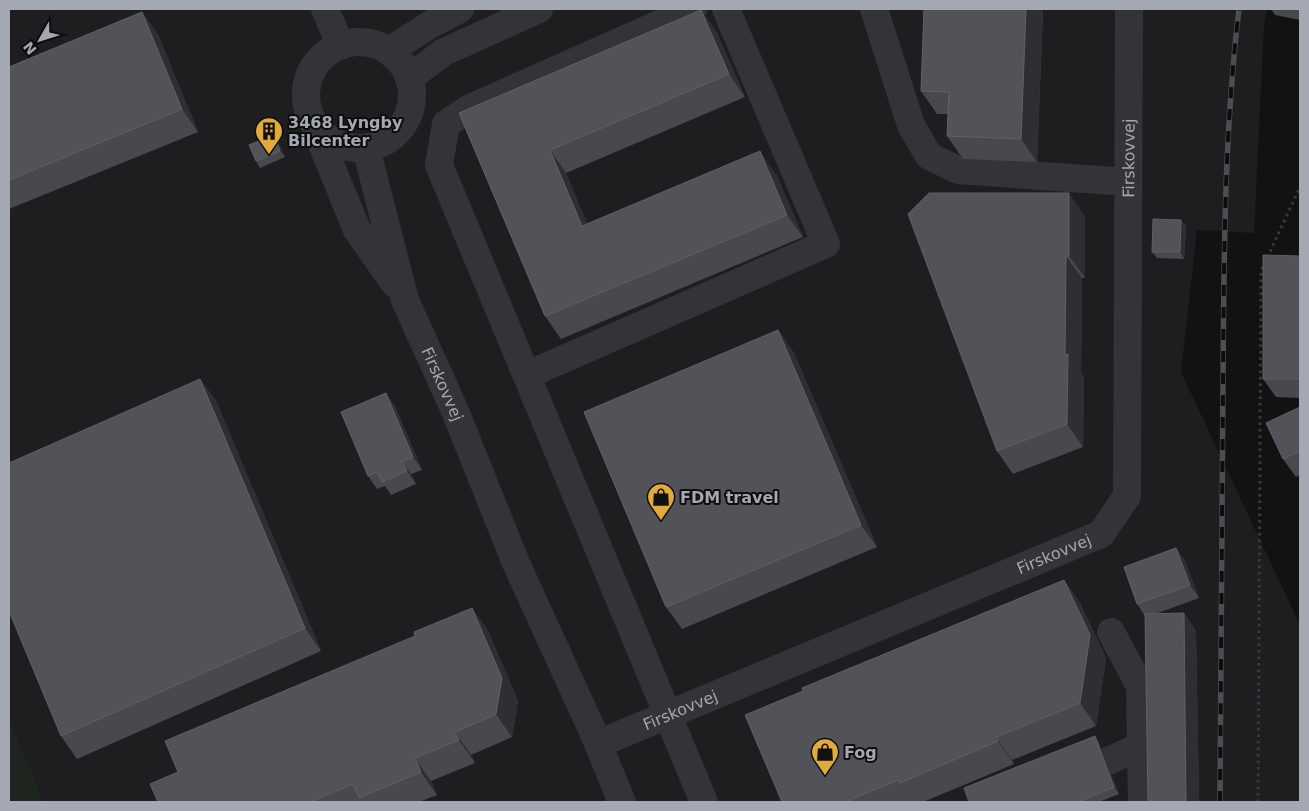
<svg xmlns="http://www.w3.org/2000/svg" width="1309" height="811" font-family="'DejaVu Sans',sans-serif">
<style>
.built{fill:#1e1e20}
.green{fill:#1e251f}
.lines{fill:none;stroke-linecap:round;stroke-linejoin:round}
.path{stroke:#393a3e;stroke-width:3;stroke-dasharray:2.5 4;stroke-linecap:butt}
.minor{stroke:#333437;stroke-width:28}
.rail-casing{stroke:#4c4e52;stroke-width:5.5}
.rail{stroke:#0d0d0e;stroke-width:4;stroke-dasharray:11;stroke-linecap:butt}
.wall{fill:#48494e}
.shaded-wall{fill:#2e2f32}
.building{fill:#525358;stroke:#5f6166}
.labels{text-anchor:middle;stroke-width:4;stroke-linejoin:round;paint-order:stroke}
.poi-label{font-size:16px;font-weight:bold;fill:#a4a8b2;stroke:#0d0d0e;text-anchor:start}
.street-label{font-size:16px;fill:#a4a8b2;stroke:#0d0d0e}
</style>
<rect width="100%" height="100%" fill="#121213"/>
<path class="built" d="M9 9H1267L1264 26 1254 233 1197 230 1181 372 1300 625V802H44L9 717Z"/>
<path class="green" d="M9 717 44 802H9Z"/>
<g class="lines">
<path class="path" d="M1258 802 1261 271 1300 187"/>
<g class="minor">
<path d="M325 9 341 46"/>
<path d="M693 9 470 108 446 124 439 165 704 802"/>
<path d="M874 9 911 125 929 156 958 170 1128 182"/>
<circle cx="359" cy="95" r="53"/>
<path d="M389 51 431 24 460 9"/>
<path d="M409 78 444 52 539 9"/>
<path d="M315 127 357 230 395 284"/>
<path id="s1" d="M366 148 405 300 455 411 516 563 594 734 622 802"/>
<path d="M527 375 826 244 726 9"/>
<path d="M1111 632 1140 686 1142 802"/>
<path id="s2" d="M598 744 1101 534 1127 496 1129 9"/>
<path d="M1018 802 1141 746"/>
</g>
<g class="rail-casing">
<path id="rail" d="M1220 802C1221 663 1222 523 1223 383 1224 258 1224 133 1239 9"/>
</g>
<use href="#rail" class="rail"/>
</g>
<path class="wall" d="M924 9H1043L1037 162 963 159 947 136 948 114H937L921 91Z
M1271 9H1300V20L1275 15Z
M701 10 717 33 745 97 566 173 587 224 776 174 803 237 561 339 545 316 459 113Z
M142 12 158 35 198 132 9 209V67Z
M274 135 278 142 285 157 260 168 256 161Z
M908 214 1085 216V278H1082L1081 373 1084 377 1083 447 1013 474 997 451Z
M1181 220 1186 226 1184 259 1157 258 1152 252Z
M1300 256V398L1276 397 1263 379Z
M778 330 794 353 877 547 682 629 666 607Z
M200 379 216 401 321 651 77 759 61 736Z
M395 406 422 470 411 474 416 484 391 495 385 486 377 489 368 476Z
M1300 407V475L1296 477 1283 459Z
M1176 548 1185 561 1199 598 1155 614 1184 613 1196 631 1199 802H1148L1145 616 1137 604Z
M1064 580 1080 603 1106 658 1096 726 1012 760 1014 764 923 802H782Z
M472 608 488 631 518 701 512 737 471 755 475 763 431 781 437 795 419 802H158L178 772 415 636Z
M1095 736 1099 743 1119 794 1099 802H969Z"/>
<path class="shaded-wall" d="M1026 9H1043L1037 162 1021 139Z
M701 10 717 33 745 97 729 74Z
M142 12 158 35 198 132 182 109Z
M274 135 278 142 285 157 280 151Z
M550 150 566 173 598 249 582 226Z
M760 151 776 174 803 237 787 215Z
M1069 193 1085 216V278L1069 256Z
M1181 220 1186 226 1184 259 1180 252Z
M1066 256 1082 278 1081 373 1084 377 1083 447 1067 424 1065 355Z
M778 330 794 353 877 547 861 525Z
M200 379 216 401 321 651 305 628Z
M386 393 395 406 422 470 413 457Z
M402 461 411 474 416 484 407 471Z
M1176 548 1185 561 1199 598 1190 585Z
M1064 580 1080 603 1106 658 1096 726 1080 703Z
M472 608 488 631 518 701 512 737 496 714Z
M1184 613 1196 631 1199 802H1186Z
M455 732 471 755 475 763 459 740Z
M1095 736 1099 743 1119 794 1114 787Z
M996 737 1012 760 1014 764 998 741Z
M415 758 431 781 437 795 421 772Z"/>
<path class="building" d="M924 9H1026L1021 139 947 136 949 92 921 91Z
M701 10 729 74 550 150 582 226 760 151 787 215 545 316 459 113Z
M142 12 182 109 9 180V67Z
M274 135 280 151 256 161 249 145Z
M929 193H1069V256H1066L1065 355 1068 354 1067 424 997 451 908 214Z
M1153 219 1181 220 1180 252H1152Z
M1263 255 1300 256V379H1263Z
M778 330 861 525 666 607 584 412Z
M200 379 305 628 61 736 9 611V463Z
M386 393 413 457 402 461 407 471 382 482 377 472 368 476 341 412Z
M1300 407V451L1283 459 1266 423Z
M1176 548 1190 585 1137 604 1124 567Z
M1064 580 1090 635 1080 703 996 737 998 741 900 783 898 780 845 802H782L745 715 803 691 802 688Z
M472 608 502 678 496 714 455 732 459 740 415 758 421 772 359 798 353 784 310 802H158L150 784 178 772 165 741 415 636 414 632Z
M1184 613 1186 802H1148L1145 614Z
M1095 736 1114 787 1078 802H969L964 788Z"/>
<defs>
<g id="building-pin" transform="scale(1.4375)"><path d="M0 17L-7.5 6A9.5 9.5 0 1 1 7.5 6Z" fill="#e0ab3c" stroke="#0d0d0e"/><path d="M-4-6H4V6H1V3H-1V6H-4ZM-2.5-4.3h1.7v1.8h-1.7ZM.8-4.3h1.7v1.8H.8ZM-2.5-1h1.7V.8h-1.7ZM.8-1h1.7V.8H.8Z" fill="#111"/></g>
<g id="shop-pin" transform="scale(1.4375)"><path d="M0 17L-7.5 6A9.5 9.5 0 1 1 7.5 6Z" fill="#e0ab3c" stroke="#0d0d0e"/><path d="M-5-2.5h2.3a2.7 3.5 0 0 1 5.4 0H5L5.5 6h-11ZM-1.5-2.5h3a1.5 2.3 0 0 0-3 0Z" fill="#111"/></g>
</defs>
<g fill-rule="evenodd">
<use href="#building-pin" x="269" y="131"/>
<use href="#shop-pin" x="661" y="497"/>
<use href="#shop-pin" x="825" y="752"/>
</g>
<g class="labels">
<g class="poi-label">
<text x="288" y="128">3468 Lyngby<tspan x="288" dy="18">Bilcenter</tspan></text>
<text x="680" y="503">FDM travel</text>
<text x="844" y="758">Fog</text>
</g>
<g class="street-label">
<text dy="6" stroke="none"><textPath href="#s2" startOffset="929">Firskovvej</textPath></text>
<text dy="6" stroke="none"><textPath href="#s1" startOffset="249">Firskovvej</textPath></text>
<text dy="6" stroke="none"><textPath href="#s2" startOffset="494">Firskovvej</textPath></text>
<text dy="6" stroke="none"><textPath href="#s2" startOffset="89">Firskovvej</textPath></text>
</g>
</g>
<rect width="1309" height="811" fill="none" stroke="#a4a8b2" stroke-width="20"/>
<g transform="translate(40 40) rotate(231)" stroke="#0d0d0e" stroke-width="4" paint-order="stroke">
<path d="M0-4L9 19L0 12L-9 19Z" fill="#a4a8b2"/>
<text y="-8" font-size="14" font-weight="bold" text-anchor="middle" fill="#a4a8b2">N</text>
</g>
</svg>
